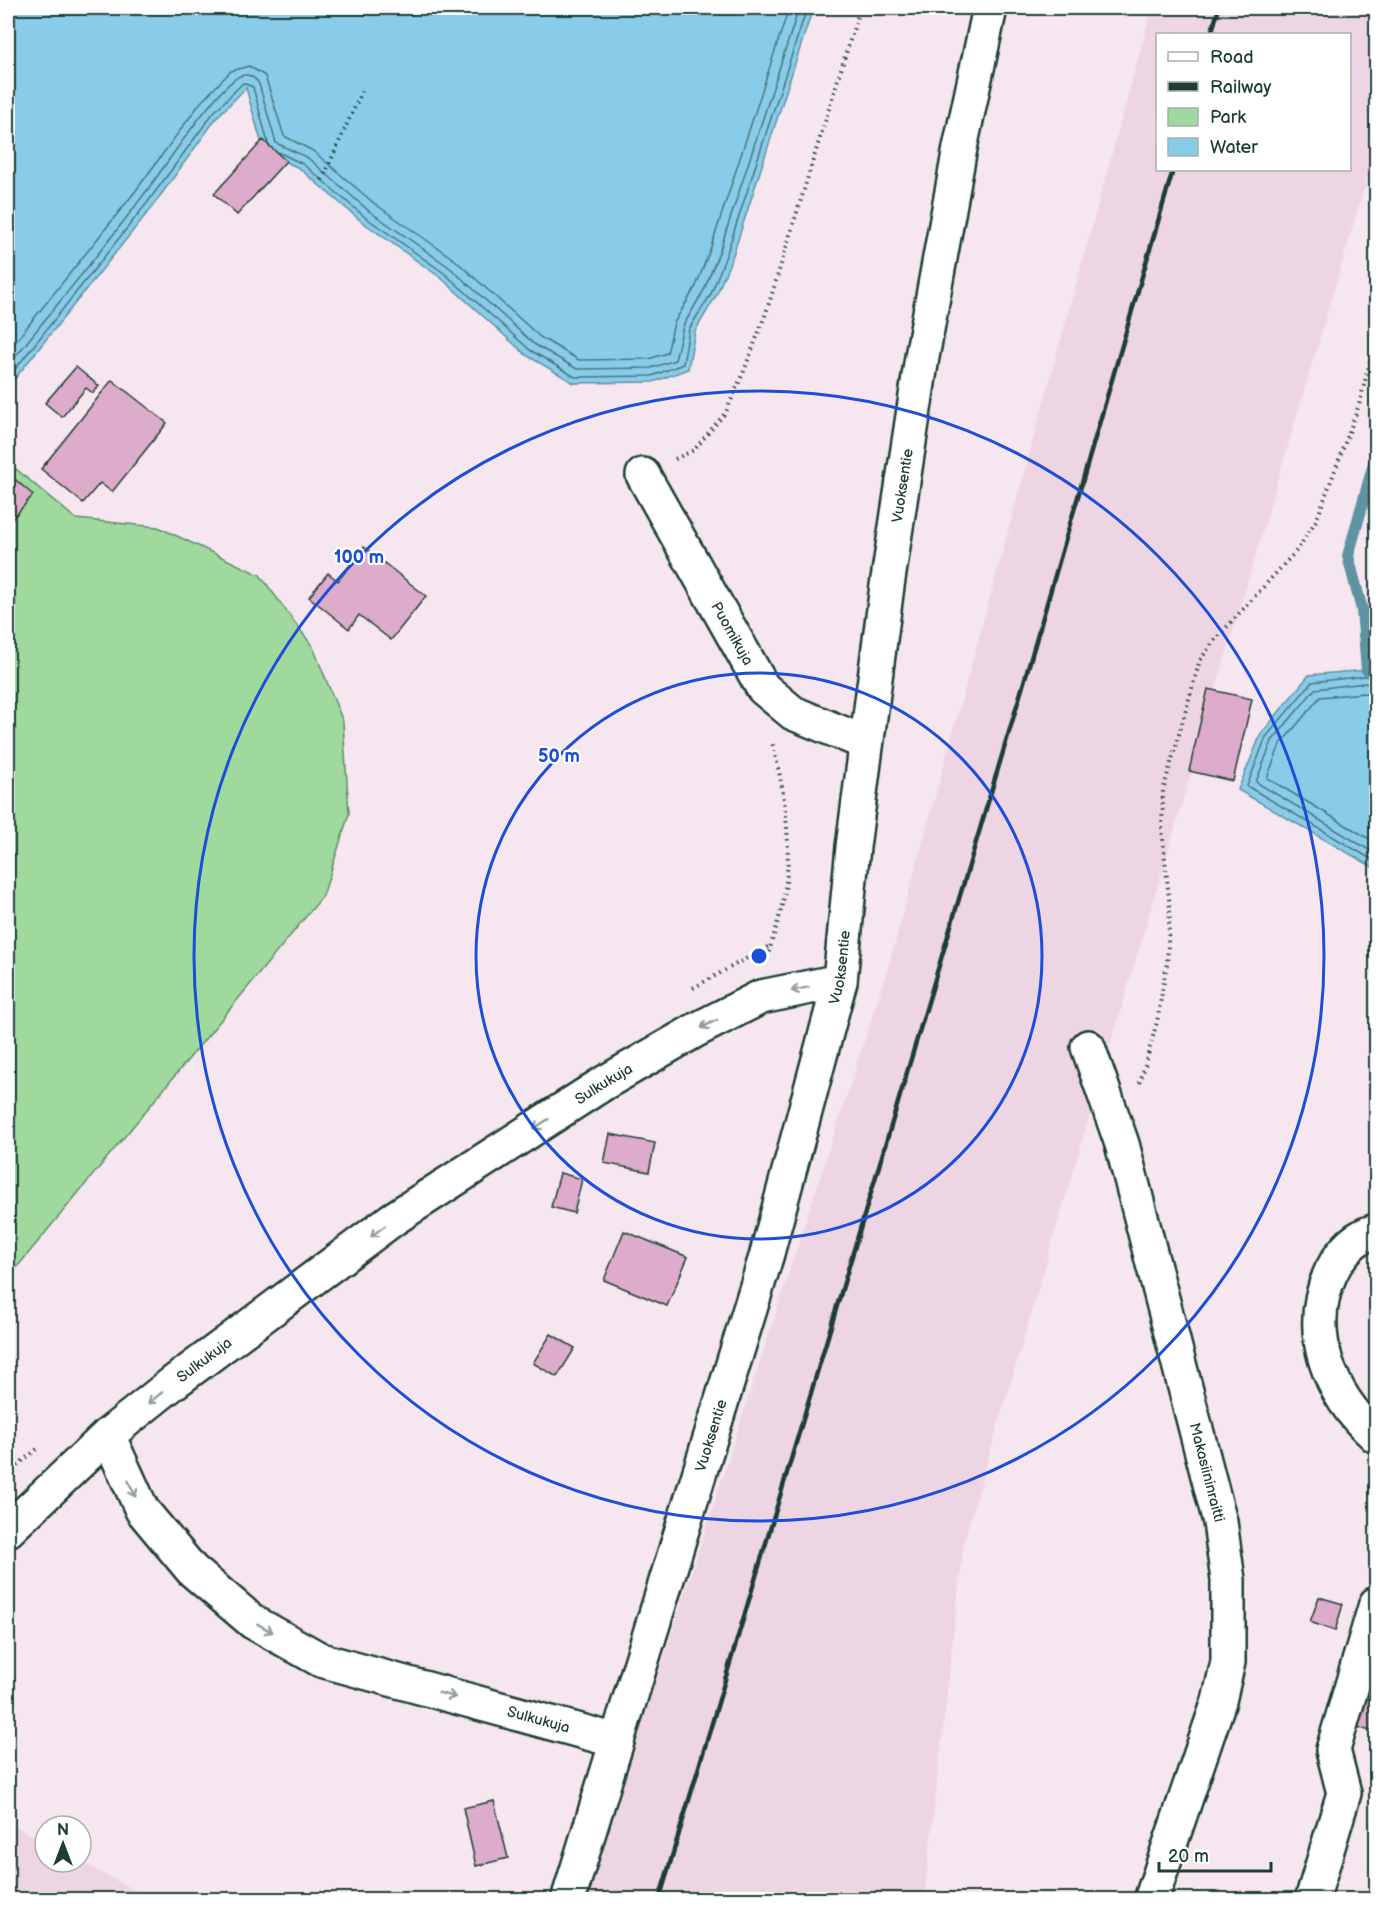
<svg xmlns="http://www.w3.org/2000/svg" width="1384" height="1907" font-family="'Balsamiq Sans',sans-serif">
<style>
.built{fill:#eed5e4;fill-rule:evenodd}
.green{fill:#9fd99e;stroke:#5f8b69;stroke-width:1.5}
.water{fill:#89ccea;stroke:#5f93a1;stroke-width:1.5}
.lines{fill:none;stroke-linecap:round;stroke-linejoin:round}
.shore{stroke:#49767d;stroke-width:1.5}
.stream{stroke:#5f93a1;stroke-width:12}
.building{fill:#ddacca;stroke:#1f3d34;stroke-width:1.5}
.minor-casing{stroke:#1f3d34;stroke-width:38}
.path{stroke:#1f3d34;stroke-width:4;stroke-dasharray:1.5 4.5;stroke-linecap:butt}
.minor{stroke:#fff;stroke-width:33}
.rail{stroke:#1f3d34;stroke-width:4.5}
.oneway{stroke:#8f9e9a}
.ring{fill:none;stroke:#1d4ed8;stroke-width:3}
.labels{text-anchor:middle;stroke-width:4.5;stroke-linejoin:round;paint-order:stroke}
.street-label{font-size:15px;fill:#1f3d34;stroke:#fff}
.centre{fill:#1d4ed8;stroke:#fff;stroke-width:3}
.ring-label{font-size:18px;text-anchor:middle;font-weight:bold;fill:#1d4ed8;stroke:#fff;stroke-width:4.5;stroke-linejoin:round;paint-order:stroke}
</style>
<rect width="100%" height="100%" fill="#f5e6ef"/>
<filter id="ink" filterUnits="userSpaceOnUse"><feTurbulence type="fractalNoise" baseFrequency=".0167" numOctaves="2"/><feDisplacementMap in="SourceGraphic" scale="12" xChannelSelector="R" yChannelSelector="G"/><feConvolveMatrix kernelMatrix="1 2 1 2 8 2 1 2 1" color-interpolation-filters="sRGB"/></filter>
<g filter="url(#ink)">
<path class="built" d="M1152 8H1376V148L964 1540 924 1899 585 1900 888 968ZM1158 34H1350V170H1158Z
M8 1822 45 1842V1862H81L151 1899H8Z"/>
<path class="green" d="M10 464 76 519 158 527 260 575 313 647 343 722 349 814 323 896 8 1278Z"/>
<path class="water" d="M8 8H813L733 255 716 296 695 331 688 369 653 382 574 383 526 355 441 278 361 221 299 168 264 152 246 88 218 116 152 207 8 387Z
M1367 670 1376 673V869L1238 790 1261 734 1309 675Z"/>
<g class="lines">
<path class="shore" d="M278 152 303 164 365 217 444 273 530 350 575 377 652 376 683 364 689 329 711 294 727 253 807 8
M8 351 134 193 201 102 231 71 249 66 265 76 284 136 313 151 375 204 455 260 540 337 579 360 649 359 667 353 674 323 696 286 711 247 789 8
M8 366C52 310 99 255 142 197 161 173 217 86 240 76 248 73 255 77 259 84L276 143 308 158 369 211 449 267 534 344 577 369 651 368 675 360 683 326 704 290 720 250 799 8
M8 378 147 203 214 112 243 83 253 87 268 143
M1376 678 1366 676 1312 682 1266 737 1247 786 1376 862
M1376 686 1365 683 1315 689 1272 741 1256 782 1376 854
M1376 695 1364 693 1320 697 1280 745 1267 778 1376 843"/>
<path class="stream" d="M1367 670 1362 610 1348 556 1376 456"/>
</g>
<path class="building" d="M263 140 286 161 237 215 214 194Z
M76 367 99 386 93 393 86 388 62 417 45 403Z
M112 380 167 423 112 492 100 483 83 503 41 469Z
M9 474 33 495 8 524V475Z
M364 547 426 596 391 640 359 615 349 629 309 597 328 573 338 581Z
M1208 689 1252 699 1233 781 1189 771Z
M610 1134 655 1143 649 1172 604 1163Z
M560 1173 582 1179 574 1213 551 1207Z
M624 1231 688 1257 667 1306 604 1280Z
M551 1334 575 1348 557 1377 533 1363Z
M1319 1597 1343 1604 1335 1631 1310 1622Z
M1376 1639V1733L1348 1724Z
M494 1801 508 1858 476 1866 463 1808Z"/>
<g class="lines">
<g class="minor-casing">
<g id="minor">
<path id="s1" d="M643 475 763 688 793 713 866 743"/>
<path id="s2" d="M1088 1047 1122 1144 1220 1522 1228 1580V1662L1219 1701 1151 1900"/>
<path d="M1376 1231C1355 1236 1341 1252 1331 1272 1304 1331 1329 1395 1376 1436"/>
<path id="s3" d="M108 1435 142 1510 192 1570 253 1622 321 1660 617 1741"/>
<path id="s4" d="M8 1530 108 1435 173 1383 393 1219 604 1083 696 1030 761 997 840 981"/>
<path id="s5" d="M568 1900 766 1257 840 981 853 847 887 586 922 357 960 148 990 8"/>
<path d="M1312 1900 1344 1793 1333 1750 1376 1604"/>
</g>
</g>
<path class="path" d="M322 180 362 91
M675 459 694 450 726 412 744 371 766 313 860 8
M767 958C773 937 780 917 784 896 793 844 785 793 772 742
M693 988 771 945
M1140 1083 1157 1022 1167 963 1170 908 1162 829 1163 791 1200 660 1214 641 1298 549 1317 519 1359 405 1376 338
M8 1473 37 1449"/>
<use href="#minor" class="minor"/>
<path class="rail" d="M1211 34 1219 8
M659 1900 1024 682 1173 170"/>
</g>
<defs><path id="oneway-shaft" d="M-6 0H5M1.5-3L5.5 0L1.5 3" fill="none" stroke-width="1.6" stroke-linecap="round" stroke-linejoin="round" transform="scale(1.5)"/></defs>
<g class="oneway">
<use href="#oneway-shaft" transform="translate(800 989) rotate(168)"/>
<use href="#oneway-shaft" transform="translate(709 1024) rotate(153)"/>
<use href="#oneway-shaft" transform="translate(541 1124) rotate(147)"/>
<use href="#oneway-shaft" transform="translate(378 1231) rotate(143)"/>
<use href="#oneway-shaft" transform="translate(155 1398) rotate(141)"/>
<use href="#oneway-shaft" transform="translate(132 1489) rotate(66)"/>
<use href="#oneway-shaft" transform="translate(265 1628) rotate(29)"/>
<use href="#oneway-shaft" transform="translate(447 1695) rotate(15)"/>
</g>
</g>
<g class="ring">
<circle cx="759" cy="956" r="283"/>
<circle cx="759" cy="956" r="565"/>
</g>
<g class="labels">
<g class="street-label">
<text dy="5" stroke="none"><textPath href="#s5" startOffset="1458">Vuoksentie</textPath></text>
<text dy="5" stroke="none"><textPath href="#s1" startOffset="182">Puomikuja</textPath></text>
<text dy="5" stroke="none"><textPath href="#s5" startOffset="972">Vuoksentie</textPath></text>
<text dy="5" stroke="none"><textPath href="#s4" startOffset="746">Sulkukuja</textPath></text>
<text dy="5" stroke="none"><textPath href="#s4" startOffset="260">Sulkukuja</textPath></text>
<text dy="5" stroke="none"><textPath href="#s5" startOffset="486">Vuoksentie</textPath></text>
<text dy="5" stroke="none"><textPath href="#s2" startOffset="442">Makasiininraitti</textPath></text>
<text dy="5" stroke="none"><textPath href="#s3" startOffset="544">Sulkukuja</textPath></text>
</g>
</g>
<circle cx="759" cy="956" r="9" class="centre"/>
<g class="ring-label">
<text x="359" y="563">100 m</text>
<text x="559" y="762">50 m</text>
</g>
<rect width="1384" height="1907" fill="none" stroke="#fff" stroke-width="30"/>
<rect x="15" y="15" width="1354" height="1877" fill="none" stroke="#1f3d34" stroke-width="2" filter="url(#ink)"/>
<rect x="1156" y="33" width="195" height="138" fill="#ffffff" stroke="#a5b1ae" stroke-width="1.5"/>
<rect x="1168" y="52" width="30" height="9" fill="#ffffff" stroke="#a5b1ae" stroke-width="1.5"/>
<text x="1210" y="63" font-size="18" fill="#1f3d34">Road</text>
<rect x="1168" y="82" width="30" height="9" fill="#1f3d34" stroke="#a5b1ae" stroke-width="1.5"/>
<text x="1210" y="93" font-size="18" fill="#1f3d34">Railway</text>
<rect x="1168" y="108" width="30" height="18" fill="#9fd99e" stroke="#a5b1ae" stroke-width="1.5"/>
<text x="1210" y="123" font-size="18" fill="#1f3d34">Park</text>
<rect x="1168" y="138" width="30" height="18" fill="#89ccea" stroke="#a5b1ae" stroke-width="1.5"/>
<text x="1210" y="153" font-size="18" fill="#1f3d34">Water</text>
<g transform="translate(63 1844)"><circle r="28" fill="#ffffff" stroke="#a5b1ae" stroke-width="1.5"/>
<path d="M0-4.5L10 22L0 15L-10 22Z" fill="#1f3d34"/>
<text y="-9" font-size="16" font-weight="bold" text-anchor="middle" fill="#1f3d34">N</text>
</g>
<path d="M1159 1862v9h112v-9" fill="none" stroke="#1f3d34" stroke-width="3"/>
<text x="1168" y="1862" font-size="18" fill="#1f3d34" stroke="#ffffff" stroke-width="4.5" paint-order="stroke">20 m</text>
</svg>
